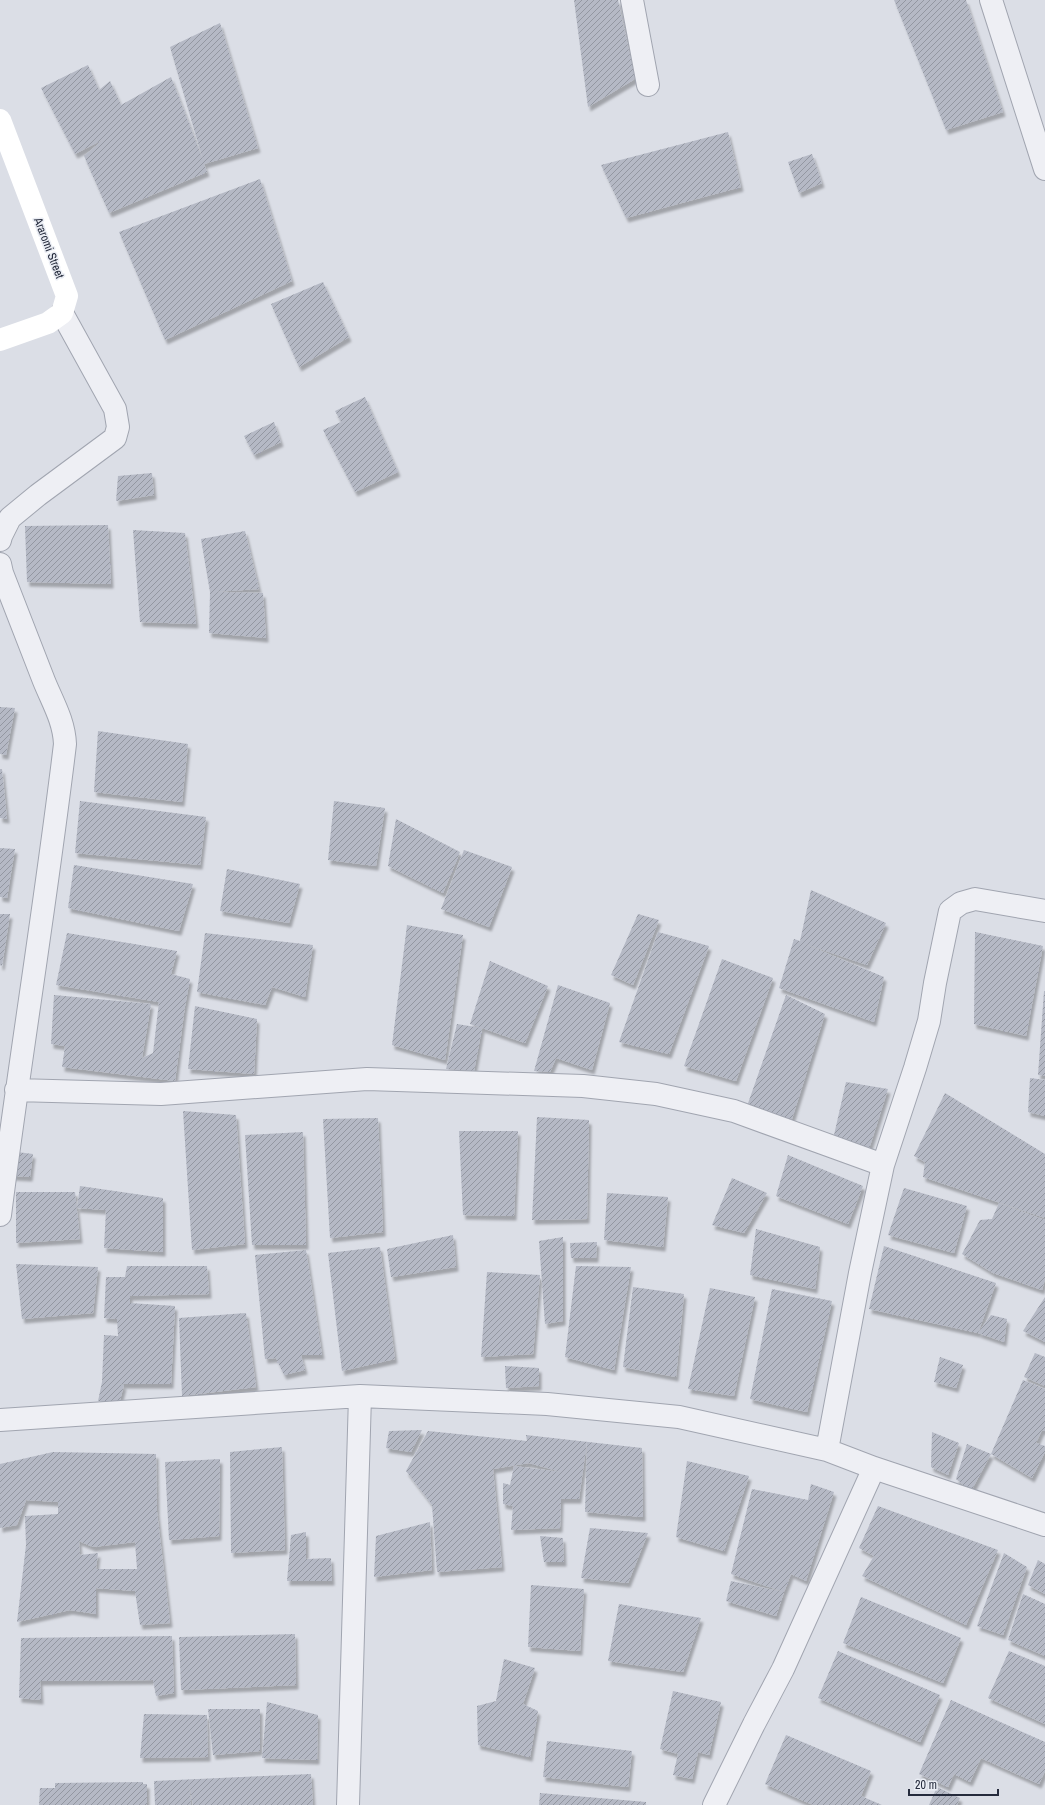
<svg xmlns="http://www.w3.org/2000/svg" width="1045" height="1805" font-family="'Archivo Narrow',sans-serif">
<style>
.building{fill:url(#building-hatch);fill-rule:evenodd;filter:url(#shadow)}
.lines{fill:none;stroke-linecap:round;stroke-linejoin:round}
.street-casing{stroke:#a1a5b0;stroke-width:24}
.street{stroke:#eeeff4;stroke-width:22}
.secondary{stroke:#fff;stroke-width:22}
.labels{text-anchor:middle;stroke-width:3;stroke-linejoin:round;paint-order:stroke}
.street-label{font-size:12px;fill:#252b3c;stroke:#eaedf4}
</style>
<defs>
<pattern id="building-hatch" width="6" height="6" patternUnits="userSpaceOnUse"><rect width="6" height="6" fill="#b5b9c5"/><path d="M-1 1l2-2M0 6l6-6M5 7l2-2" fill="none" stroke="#9397a1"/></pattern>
<filter id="shadow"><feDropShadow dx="2.5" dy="4.5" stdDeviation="1" flood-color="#0004"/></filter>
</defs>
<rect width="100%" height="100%" fill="#dbdee6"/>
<path class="building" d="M574 0H618L635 79 588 107Z
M894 0H966L1003 112 946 130Z
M220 23 258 148 204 164 207 172 109 213 84 156 104 139 75 154 41 88 88 65 99 90 110 81 121 105 171 77 203 160 170 47Z
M728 132 741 187 626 218 601 165Z
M812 154 822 183 799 193 788 162Z
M260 179 292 281 165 340 119 232Z
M323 282 349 337 299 367 271 304Z
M365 397 398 472 355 492 323 430 341 422 335 411Z
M274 422 281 442 254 455 244 436Z
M152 473 154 495 116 501 118 476Z
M108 525 111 584 27 582 25 526Z
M133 530 185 533 196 624 140 622Z
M245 531 259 589 214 592 263 593 266 638 209 633 210 592 201 539Z
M0 707 15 708 6 755 0 754Z
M98 731 188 744 182 802 94 792Z
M0 769H2L7 819 0 818Z
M80 801 206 817 200 865 75 853Z
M334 801 385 808 376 866 328 860Z
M396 819 460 852 443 893 388 866Z
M0 848 15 849 7 898 0 897Z
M464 850 512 867 489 927 441 909Z
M74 865 193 884 179 931 68 908Z
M227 869 300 884 289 923 220 911Z
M811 890 886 923 867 965 805 944 884 977 874 1022 779 988 794 939 800 941Z
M0 914H10L2 966 0 965Z
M638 914 659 920 633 985 611 975Z
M407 925 463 935 445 1060 392 1045Z
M658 932 709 946 669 1054 619 1042Z
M975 932 1043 946 1026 1036 974 1024Z
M67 933 177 951 171 974 190 979 185 1006 175 1081 62 1067 65 1046 51 1044 54 995 151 1004 142 1058 153 1053 159 1002 56 985Z
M205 933 313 945 305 997 272 987 265 1005 197 992Z
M722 959 773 978 736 1081 684 1066Z
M490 961 548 986 525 1043 482 1028 474 1071 446 1069 457 1024 482 1028 470 1024Z
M558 985 610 1003 592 1070 556 1058 550 1072 534 1071Z
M1044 991H1045V1076L1038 1075Z
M786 995 825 1014 791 1122 746 1109Z
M195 1006 257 1019 254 1074 188 1069Z
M1030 1078 1045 1080V1116L1028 1112Z
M846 1082 888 1089 869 1149 834 1135Z
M945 1093 1045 1154V1218L923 1177 925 1162 914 1156Z
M183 1111 236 1115 245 1244 192 1250Z
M537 1117 589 1120 587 1219 532 1220Z
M378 1118 383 1232 330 1238 323 1119Z
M459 1131H518L514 1216 463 1215Z
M303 1132 306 1245H252L245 1135Z
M17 1152 33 1154 30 1177 12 1176Z
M788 1155 863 1186 848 1224 776 1196Z
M732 1178 767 1193 744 1233 712 1225Z
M80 1186 163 1198V1252L104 1248 106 1210 77 1208Z
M904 1188 967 1206 954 1253 888 1235Z
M16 1192H75L80 1239 16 1243Z
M607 1193 668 1197 663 1247 604 1240Z
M999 1203 1045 1220V1279L1042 1290 993 1273 962 1254 980 1220 992 1219Z
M756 1229 820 1247 815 1289 750 1275Z
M453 1235 456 1267 391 1277 387 1249Z
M563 1237V1321L545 1324 539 1241Z
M597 1242 596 1258H571L570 1243Z
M884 1246 996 1283 978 1333 869 1309Z
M380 1247 395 1359 342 1371 328 1253Z
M306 1250 322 1355H301L305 1370 284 1375 276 1358 265 1359 255 1255Z
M16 1264 98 1267 93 1313 22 1319Z
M127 1266H207L209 1294 130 1296V1303L175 1306 171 1384H117L124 1385 119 1404 98 1401 102 1382 104 1335 118 1336 117 1319 104 1318 106 1277H125Z
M576 1266 631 1267 614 1370 565 1357Z
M487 1272 540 1275 533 1354 481 1357Z
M633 1287 684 1294 676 1377 623 1367Z
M710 1288 755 1297 734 1396 688 1389Z
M772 1289 832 1301 807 1412 750 1399Z
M1045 1297V1342L1023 1331Z
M246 1313 256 1387 182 1396 179 1318Z
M991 1315 1007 1319 1004 1342 978 1333Z
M1035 1353 1045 1357V1386L1024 1377Z
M940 1357 963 1365 956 1388 934 1382Z
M505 1366 539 1368V1386L506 1388Z
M1023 1380 1045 1389V1431L1042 1430 1036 1443 1045 1446V1452L1032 1478 991 1454Z
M422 1430 411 1452 386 1448 389 1431Z
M428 1431 527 1441 526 1435 642 1448 643 1517 585 1512 587 1442 579 1499H561L560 1528 511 1530 513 1506 503 1504V1483L510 1485 514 1466 561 1472 529 1463 493 1469 502 1567 437 1572 432 1505 406 1471Z
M932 1432 959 1443 948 1475 931 1467Z
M967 1444 991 1454 971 1491 956 1479Z
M282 1447 285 1550 231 1553 230 1452Z
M53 1452 156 1454 157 1512 170 1623 140 1625 135 1591 96 1588V1614L70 1610 17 1622 26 1545 25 1516 58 1514V1502L26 1500 17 1525 0 1528V1464ZM79 1541 93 1547 135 1542 137 1569H96L98 1553 80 1555Z
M220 1459 219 1536 169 1540 165 1462Z
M687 1461 749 1476 724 1551 676 1537Z
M811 1484 834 1492 806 1581 791 1574 784 1592 731 1574 752 1489 808 1500Z
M878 1506 998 1550 966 1625 862 1576 874 1556 859 1548Z
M430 1522 432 1570 374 1577 376 1536Z
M590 1528 648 1533 628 1583 581 1578Z
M306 1532V1559L331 1558 332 1581H287L291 1535Z
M540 1536 563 1538 564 1562H544Z
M1004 1553 1027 1567 1003 1635 977 1626Z
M1038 1560 1045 1564V1594L1028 1585Z
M731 1581 784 1592 776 1616 726 1601Z
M531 1585 584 1589 580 1651 528 1647Z
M1023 1594 1045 1604V1656L1008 1640Z
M861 1597 961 1638 943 1683 843 1643Z
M619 1604 701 1618 683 1672 608 1661Z
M295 1634 296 1685 181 1690 179 1637Z
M172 1636 174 1693 156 1696 153 1680 40 1681 41 1700 19 1698 21 1638Z
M838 1651 940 1695 920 1742 818 1698Z
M1009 1651 1045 1666V1724L988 1698Z
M504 1659 535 1668 523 1704 538 1711 530 1757 478 1745 477 1706 496 1701Z
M673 1691 721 1702 709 1755 698 1752 692 1779 673 1775 678 1754 660 1749Z
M951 1700 1045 1742V1771L1039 1784 981 1758 970 1782 954 1774 948 1787 919 1774Z
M267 1702 318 1715 317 1760 262 1758Z
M208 1709H260V1751L213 1755Z
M144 1714 207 1715 208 1757 140 1758Z
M786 1735 871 1771 861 1796 882 1805H813L765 1784Z
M547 1741 632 1751 628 1787 543 1777Z
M311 1774 313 1805H193L189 1783 191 1805H155L154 1781Z
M143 1782V1784H147V1805H39L40 1788H55V1783Z
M937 1787 960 1798 957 1805H929Z
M540 1793 646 1802V1805H539Z"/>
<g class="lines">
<g class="street-casing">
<path id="street" d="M632 0 648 85
M991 0 1045 169
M0 540 1 536 10 518 38 495 115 438 118 427 115 409 62 313
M0 564 2 573C16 609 30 645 44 681 53 703 64 721 65 744 46 902 20 1058 0 1215
M16 1090 161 1094 367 1079 583 1086 656 1094 734 1111 883 1165
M0 1420 360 1396
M827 1450 860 1273 883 1165 915 1068 929 1021 935 983 950 911 961 903 975 899 1045 911
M348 1805 360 1396 547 1404 679 1417 827 1450 874 1468 1045 1525
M714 1805 754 1724 783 1669 874 1468"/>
</g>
<use href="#street" class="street"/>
<path class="secondary" d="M0 120 67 296 62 313 48 323 0 340"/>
</g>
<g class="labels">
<g class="street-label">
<text transform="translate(49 248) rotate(69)" y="4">Araromi Street</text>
</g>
</g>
<path d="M909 1789v6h89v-6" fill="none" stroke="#252b3c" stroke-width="2"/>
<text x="915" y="1789" font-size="12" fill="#252b3c" stroke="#eaedf4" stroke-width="3" paint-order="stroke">20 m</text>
</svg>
